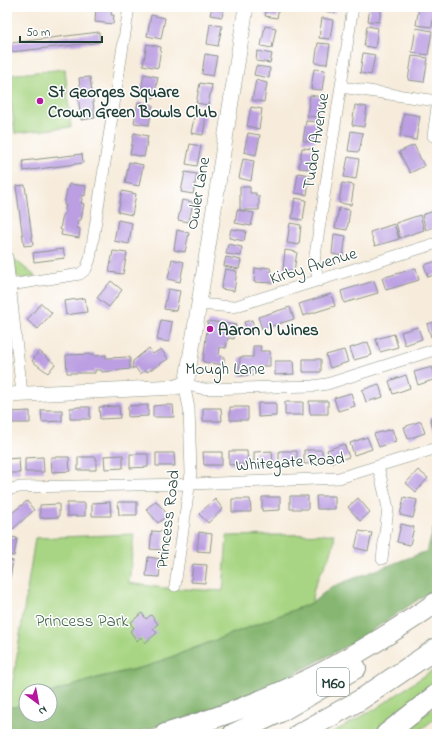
<svg xmlns="http://www.w3.org/2000/svg" width="444" height="741" font-family="'Indie Flower',sans-serif">
<style>
.green{fill:#a8d583;stroke:#64895c}
.forest{fill:#86b671;stroke:#527a52}
.building{fill:#bb9fe2}
.lines{fill:none;stroke-linecap:round;stroke-linejoin:round}
.street-casing{stroke:#8b9488;stroke-width:12}
.secondary-casing{stroke:#8b9488;stroke-width:16}
.highway-casing{stroke:#8b9488;stroke-width:22}
.street{stroke:#fff;stroke-width:11}
.secondary{stroke:#fff;stroke-width:15}
.highway{stroke:#fff;stroke-width:20}
.poi-dot{fill:#b5179e;stroke:#fff;stroke-width:1.5}
.labels{text-anchor:middle;stroke-width:3;stroke-linejoin:round;paint-order:stroke}
.shield{fill:#fff;stroke:#627771;stroke-width:1}
.shield-label{font-size:16px;font-weight:bold;fill:#1f3d34}
.poi-label{font-size:17px;font-weight:bold;fill:#1f3d34;stroke:#fff;text-anchor:start}
.street-label{font-size:17px;fill:#1f3d34;stroke:#fff}
.park-label{font-size:17px;fill:#416348;stroke:#fff}
</style>
<rect width="100%" height="100%" fill="#fff"/>
<filter id="ink" filterUnits="userSpaceOnUse"><feTurbulence type="fractalNoise" baseFrequency=".025" numOctaves="2"/><feDisplacementMap in="SourceGraphic" scale="8" xChannelSelector="R" yChannelSelector="G"/><feConvolveMatrix kernelMatrix="1 2 1 2 8 2 1 2 1" color-interpolation-filters="sRGB"/></filter>
<filter id="wash" filterUnits="userSpaceOnUse"><feTurbulence type="fractalNoise" baseFrequency=".012" numOctaves="4" result="noise"/><feDisplacementMap in="SourceGraphic" scale="16" xChannelSelector="R" yChannelSelector="G"/><feGaussianBlur stdDeviation="0.9" result="paint"/><feColorMatrix in="noise" values="0 0 0 0 0 0 0 0 0 0 0 0 0 0 0 0 0 1.4 0 .05"/><feComposite in="paint" operator="in"/></filter>
<g filter="url(#wash)">
<rect width="100%" height="100%" fill="#f7ecdb"/>
<path class="green" d="M65 69 71 127 15 133 8 75Z
M14 259 35 276 23 279 16 276Z
M134 534 129 583 164 588 223 591 227 536 334 534C337 557 312 575 312 603L148 666 97 678 50 693V691H26V703L14 708 9 707 35 538Z
M437 667V684L376 734H330L377 708Z
M437 705V717L415 734H399Z"/>
<path class="forest" d="M437 517V587L356 641 281 681 206 712 131 734H7V714L9 707H14L26 703V715H50V693L97 678 148 666 312 603 331 587 427 551Z"/>
<g id="blocks">
<path class="building" d="M96 7H112L111 15H114L113 24 95 22Z
M212 7H224L222 17 210 15Z
M267 7H279L277 18 265 16Z
M323 7H335V13L323 11Z
M370 7H382L379 22 368 21Z
M419 7H435L432 27 416 25Z
M151 15 165 18 161 39 147 36Z
M322 18 333 20 330 39 319 38Z
M210 24 222 26 218 46 207 44Z
M265 26 276 28 272 48 261 46Z
M367 26 378 28 375 48 364 46Z
M416 28 432 31 428 55 412 52Z
M99 32 100 42 11 52 10 43Z
M318 43 330 44 327 64 315 63Z
M147 44 161 47 158 68 143 65Z
M257 51 272 54 270 63 256 61Z
M363 53 375 55 371 75 360 73Z
M205 54 217 56 213 76 202 74Z
M412 56 428 58 424 82 408 80Z
M256 66 270 68 269 78 254 75Z
M314 69 325 70 322 90 311 89Z
M144 74 158 77 154 98 140 95Z
M90 77 95 118 81 120 78 96H81L79 78Z
M256 80 267 83 264 102 252 100Z
M200 83 212 85 208 105 196 103Z
M310 95 321 97 318 117 307 116Z
M138 102 153 105 149 125 134 123Z
M355 105 367 107 364 127 352 125Z
M251 107 262 109 259 129 247 126Z
M195 113 206 115 203 135 191 133Z
M404 113 420 116 416 140 400 137Z
M306 121 318 122 315 142 303 141Z
M351 131 363 133 359 152 348 151Z
M134 133 148 136 144 157 130 154Z
M248 133 260 135 256 155 244 152Z
M190 144 201 146 197 166 186 164Z
M414 145 424 166 410 173 399 152Z
M302 148 314 149 311 169 299 168Z
M82 154 83 163 24 171 23 161Z
M348 157 359 159 356 179 344 177Z
M243 159 254 161 251 181 239 178Z
M129 162 143 165 139 186 125 183Z
M185 172 197 174 193 194 181 192Z
M298 173 310 175 307 195 295 193Z
M342 183 354 185 351 205 339 203Z
M69 184 86 186 85 196 82 195V199L81 203 84 204 81 220H78L77 228 80 229 79 238 61 235 62 230 60 229 63 214H65V209L66 205H64L67 189H68Z
M25 185 33 245 24 246 16 186Z
M240 187H250V193H256V196H259V210H240Z
M122 191 136 194 132 215 118 212Z
M295 198 306 200 303 220 292 218Z
M182 200 193 202 189 222 178 220Z
M339 208 350 210 347 230 335 228Z
M237 210 254 213 251 226 235 223Z
M437 210V226L426 230 422 215Z
M420 215 424 230 400 238 396 223Z
M118 220 132 223 129 244 114 241Z
M290 223 301 225 299 245 287 243Z
M394 224 399 239 375 246 370 232Z
M231 229 246 231 244 241 229 238Z
M177 230 189 233 185 252 174 250Z
M334 234 346 236 343 256 332 254Z
M228 244 242 247 241 256 226 254Z
M63 249 65 258 34 262 33 253Z
M285 250 297 252 294 271 283 270Z
M113 251 127 253 123 274 109 272Z
M226 257 241 260 239 269 224 266Z
M172 259 184 262 180 282 168 279Z
M437 261V274L428 277 424 265Z
M263 267 270 268 274 283 254 282 255 268 262 269Z
M416 268 419 280 386 290 382 278Z
M225 269 237 271 234 291 221 289Z
M111 281 122 290 109 307 97 298Z
M374 281 378 293 344 303 341 291Z
M168 289 180 291 176 311 164 309Z
M331 294 335 306 303 316 299 304Z
M85 298 87 312 66 315 64 301Z
M41 303 52 313 38 329 27 320Z
M290 307 294 319 262 329 258 317Z
M161 320 172 322 169 342 157 340Z
M252 320 255 331 248 333 244 322Z
M208 321 236 325 234 339 228 338 226 348 220 347 219 356 224 357V365L203 362Z
M437 321V335L431 337 427 324Z
M418 327 422 339 405 345 401 332Z
M394 334 398 347 380 352 376 339Z
M368 342 372 355 354 360 350 348Z
M253 346H261L260 351H270V366H258V371H255V375L239 376 240 357H253Z
M149 348 153 354 161 349 168 359 147 372 146 370 140 374 135 367 132 369 133 361Z
M344 350 348 362 330 368 326 355Z
M39 351 55 364 48 373 32 361Z
M94 354 95 356 106 355V358L130 357V369L102 372 101 370H95V373H67L66 355Z
M303 359H321V372H303Z
M275 361H293L294 374 275 375Z
M432 367 436 379 418 385 414 372Z
M406 375 410 388 393 394 389 381Z
M379 384 383 397 366 402 362 390Z
M351 393 355 406 338 411 334 398Z
M309 401H328V414H310Z
M285 402H303V415H285Z
M258 403H276V416L258 417Z
M148 405V416L128 417V406Z
M163 405H173L174 417H153V406Z
M119 406 120 418 100 419 99 407Z
M79 407H90V419H70V408Z
M230 407H248V420H230Z
M203 408H221L222 421H203Z
M41 410H62V421L42 422Z
M30 411V423H10V412Z
M437 416V430L434 431 430 418Z
M421 421 425 433 408 439 404 427Z
M392 429 396 441 379 447 374 434Z
M367 437 372 449 354 455 350 443Z
M344 444 349 457 331 463 327 450Z
M304 450H322L323 463 304 464Z
M229 451H247L248 464 229 465Z
M272 451 273 464 254 465V452Z
M279 451H297V464H279Z
M203 452H222V465H204Z
M156 453H174L175 466H156Z
M130 454H148V467L130 468Z
M123 455V468L105 469 104 456Z
M43 457 44 472H25V458Z
M51 457H69L70 471 52 472Z
M78 457H96V470H78Z
M19 458 20 473H7V459Z
M418 470 428 478 416 492 406 483Z
M290 496H308V509H290Z
M316 496H335V509H317Z
M262 497H280V510L262 511Z
M404 497 417 500 413 518 400 515Z
M358 498 370 512 360 521 348 507Z
M215 499 223 509 208 523 199 514Z
M232 499H250L251 512H232Z
M27 501 34 510 13 529 7 523V517Z
M156 501 168 515 158 523 146 509Z
M110 502 111 516H92V503Z
M118 502H137V515H119Z
M67 503H85V516H67Z
M59 504V517L40 518V505Z
M401 524 414 527 410 545 397 542Z
M152 531 165 532 163 550 150 549Z
M359 531 372 533 368 551 355 548Z
M199 532 212 534 210 552 197 551Z
M7 536 17 538 14 556 7 555Z
M148 557 161 559 159 577 146 576Z
M7 559 13 561 10 578H7Z
M193 564 207 565 205 583 191 582Z
M142 613 146 619 151 615 158 624 153 628 157 633 145 643 141 637 137 641 130 631 134 628 130 623Z"/>
</g>
</g>
<g filter="url(#ink)">
<use href="#blocks" fill-opacity="0" stroke="#8b9488" stroke-width="1"/>
<g class="lines">
<g class="street-casing">
<path id="street" d="M341 87 437 101
M433 136 437 107
M7 257 22 394
M319 281 314 262 353 7
M10 285 80 274 86 269 90 259 129 7
M198 304 233 307 437 243
M184 384 204 389 312 386 327 384 437 349
M378 466 388 508 382 559
M7 490 20 487 191 484 339 478 437 448
M175 586 191 473 189 408 184 384"/>
</g>
<g class="secondary-casing">
<path id="secondary" d="M7 395 176 387 184 384 187 379 246 7"/>
</g>
<g class="highway-casing">
<path id="highway" d="M165 734C228 715 290 692 347 659 378 641 408 622 437 602
M233 734 278 713 356 668
M299 734 360 700 437 648
M386 734 437 694"/>
</g>
<use href="#street" class="street"/>
<use href="#secondary" class="secondary"/>
<use href="#highway" class="highway"/>
</g>
</g>
<g class="poi-dot">
<circle cx="40" cy="101" r="4"/>
<circle cx="210" cy="329" r="4"/>
</g>
<g class="labels">
<rect class="shield" x="317" y="668" width="32" height="28" rx="3"/>
<g class="shield-label">
<text x="333" y="688">M60</text>
</g>
<g class="poi-label">
<text x="48" y="97">St Georges Square<tspan x="48" dy="20">Crown Green Bowls Club</tspan></text>
<text x="218" y="335">Aaron J Wines</text>
</g>
<g class="street-label">
<text transform="translate(315 141) rotate(-81)" y="6">Tudor Avenue</text>
<text transform="translate(197 193) rotate(-80)" y="6">Owler Lane</text>
<text transform="translate(313 265) rotate(-17)" y="6">Kirby Avenue</text>
<text x="225" y="374">Mough Lane</text>
<text transform="translate(290 461) rotate(-4)" y="6">Whitegate Road</text>
<text transform="translate(167 519) rotate(-83)" y="6">Princess Road</text>
</g>
<g class="park-label">
<text x="82" y="626">Princess Park</text>
</g>
</g>
<rect width="444" height="741" fill="none" stroke="#fff" stroke-width="24"/>
<g transform="translate(38 703) rotate(148)"><circle r="19" fill="#ffffff" stroke="#a5b1ae"/>
<path d="M0-3L7 15L0 10L-7 15Z" fill="#b5179e"/>
<text y="-6" font-size="11" font-weight="bold" text-anchor="middle" fill="#1f3d34">N</text>
</g>
<path d="M20 36v6h82v-6" fill="none" stroke="#1f3d34" stroke-width="2"/>
<text x="26" y="36" font-size="12" fill="#1f3d34" stroke="#ffffff" stroke-width="3" paint-order="stroke">50 m</text>
</svg>
